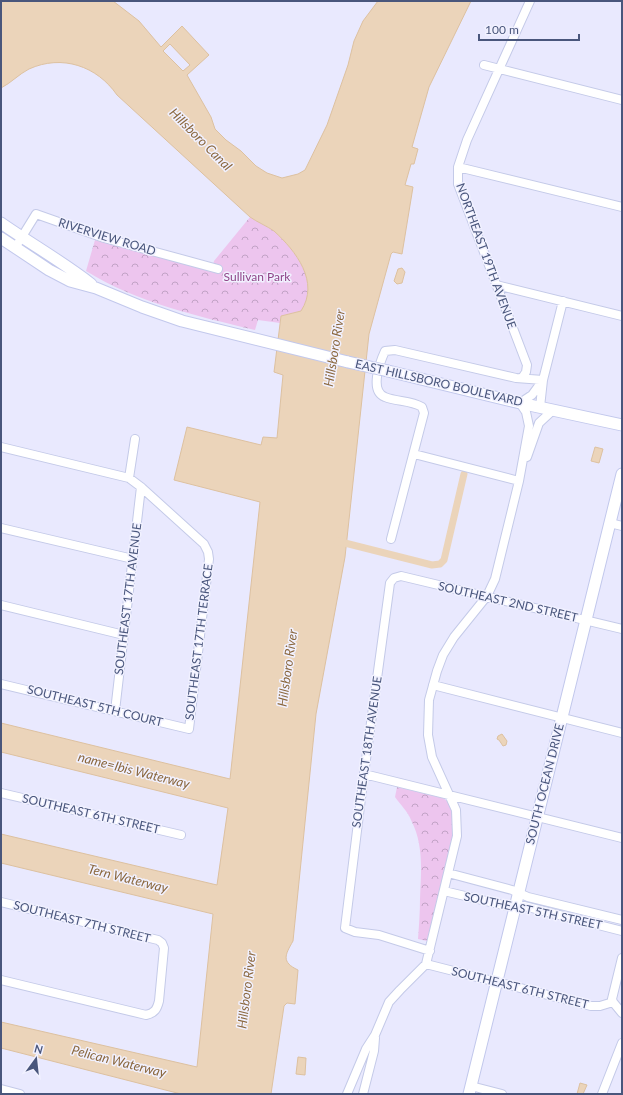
<svg xmlns="http://www.w3.org/2000/svg" width="623" height="1095" font-family="Lato,sans-serif">
<style>
.park{fill:url(#park-crowns)}
.water{fill:#ebd4ba;stroke:#ddc1a0;fill-rule:evenodd}
.lines{fill:none;stroke-linecap:round;stroke-linejoin:round}
.canal{stroke:#ebd4ba;stroke-width:7}
.street-casing{stroke:#c4cae8;stroke-width:10}
.secondary-casing{stroke:#c2c8ec;stroke-width:13}
.street{stroke:#fff;stroke-width:8}
.secondary{stroke:#fff;stroke-width:11}
.secondary-bridge-casing{stroke:#c2c8ec;stroke-width:13;stroke-linecap:butt}
.secondary-bridge{stroke:#fff;stroke-width:11}
.labels{text-anchor:middle;stroke-width:3;stroke-linejoin:round;paint-order:stroke}
.street-label{font-size:12px;fill:#49567c;stroke:#f1f1ff}
.park-label{font-size:12px;fill:#8f4588;stroke:#f1f1ff}
.water-label{font-size:13px;font-style:italic;fill:#8a673d;stroke:#f1f1ff}
</style>
<defs>
<pattern id="park-crowns" width="20" height="18" patternUnits="userSpaceOnUse"><rect width="20" height="18" fill="#edc5ee"/><path d="M2 6a3 3 0 1 1 6 0M12 15a3 3 0 1 1 6 0" fill="none" stroke="#c2a3c6"/></pattern>
</defs>
<rect width="100%" height="100%" fill="#e9e9fe"/>
<path class="park" d="M250 217C257 222 267 226 274 231 296 251 320 282 301 311L281 316 280 323 258 320 255 330C197 316 138 303 86 271L95 240 212 270 214 261Z
M397 787 443 798C455 805 454 826 452 839L427 941 418 939C419 925 420 912 420 899 421 871 424 845 411 820 408 812 400 804 395 797Z"/>
<path class="water" d="M1 1H113L139 21 161 47 182 26 209 55 187 75 211 117 215 129 226 140 241 151 256 166 267 173 282 178 298 174 305 170 327 125 348 65 354 41 363 21 378 1H471L429 87 412 147 418 149 414 164H411L405 185 413 187 402 254 393 252 391 254 369 334 345 557 316 714 293 941C285 955 281 962 298 970L295 1004 287 1003 284 1006 271 1094H181L1 1048V1022L197 1067 213 914 1 863V834L217 885 228 808 1 752V723L230 779 260 502 174 480 187 427 261 445 263 437 277 438 283 375 274 372 281 316 301 311C320 282 296 251 274 231 267 226 257 222 250 217L117 95C97 66 62 54 29 69 19 74 11 83 1 88ZM170 44 190 65 183 71 163 51Z
M402 268 405 272 402 283 397 284 394 281 398 269Z
M595 447 603 449 599 463 591 461Z
M502 734 507 741 506 745 503 746 499 740 497 739 498 736Z
M298 1057 306 1058 305 1075 296 1074Z
M580 1083 587 1085 583 1094H577Z"/>
<g class="lines">
<path class="canal" d="M337 541 432 565 440 564 444 560 464 474"/>
<g class="street-casing">
<path id="street" d="M484 65 622 100
M458 167 622 207
M15 248 36 214 104 238 218 269
M496 285 622 316
M522 378 526 372 527 365 458 184V167L467 140 530 1
M540 407 543 380 563 301
M1 447 129 478 141 487 204 544 208 552 209 559 189 729 1 684
M414 454 519 481
M527 457 539 423 553 410
M129 478 135 439
M610 523 622 526
M1 528 133 559
M391 539 424 413 422 407C410 400 397 402 385 397 369 391 380 362 385 351L395 350 516 378 543 380
M1 605 124 635
M433 685 622 733
M115 711 141 487
M364 774 622 838
M1 793 181 835
M448 873 512 890 528 897 622 920
M444 891 507 906H524L622 931
M1 902 158 940 162 943 164 948 159 1001C157 1009 155 1013 146 1015L1 980
M430 951 379 935 355 932 345 928 364 774 390 583 394 578 401 576 622 629
M622 958 612 999 613 1002 622 1013
M426 964 591 1006H600L613 1002
M471 1086 502 1094
M1 1089 20 1094
M347 1094 366 1049 375 1035 389 1002 400 990 426 964 457 836 456 810 432 757 428 735 429 700 437 671 443 655 454 637 487 596 495 579 519 481 529 426 526 412 520 403 532 395 543 380
M363 1094 374 1051 375 1038
M602 1094 622 1043"/>
</g>
<g class="secondary-casing">
<path id="secondary" d="M1 223C31 244 63 262 91 284
M1 238 49 270 70 281 96 288 142 307 182 321 348 362
M388 371 520 403 622 425
M469 1094 622 474"/>
</g>
<use href="#street" class="street"/>
<use href="#secondary" class="secondary"/>
<g class="secondary-bridge-casing">
<path id="secondary-bridge" d="M348 362 388 371"/>
</g>
<use href="#secondary-bridge" class="secondary-bridge"/>
</g>
<g class="labels">
<g class="street-label">
<text transform="translate(107 237) rotate(17)" y="4">RIVERVIEW ROAD</text>
<text transform="translate(486 256) rotate(70)" y="4">NORTHEAST 19TH AVENUE</text>
<text transform="translate(439 383) rotate(13)" y="4">EAST HILLSBORO BOULEVARD</text>
<text transform="translate(128 599) rotate(-83)" y="4">SOUTHEAST 17TH AVENUE</text>
<text transform="translate(508 602) rotate(13)" y="4">SOUTHEAST 2ND STREET</text>
<text transform="translate(199 642) rotate(-83)" y="4">SOUTHEAST 17TH TERRACE</text>
<text transform="translate(95 706) rotate(14)" y="4">SOUTHEAST 5TH COURT</text>
<text transform="translate(367 752) rotate(-82)" y="4">SOUTHEAST 18TH AVENUE</text>
<text transform="translate(545 784) rotate(-76)" y="4">SOUTH OCEAN DRIVE</text>
<text transform="translate(91 814) rotate(13)" y="4">SOUTHEAST 6TH STREET</text>
<text transform="translate(533 911) rotate(12)" y="4">SOUTHEAST 5TH STREET</text>
<text transform="translate(82 922) rotate(14)" y="4">SOUTHEAST 7TH STREET</text>
<text transform="translate(520 988) rotate(14)" y="4">SOUTHEAST 6TH STREET</text>
</g>
<g class="park-label">
<text x="257" y="281">Sullivan Park</text>
</g>
<g class="water-label">
<text transform="translate(201 139) rotate(45)" y="5">Hillsboro Canal</text>
<text transform="translate(334 348) rotate(-81)" y="5">Hillsboro River</text>
<text transform="translate(287 668) rotate(-82)" y="5">Hillsboro River</text>
<text transform="translate(134 770) rotate(14)" y="5">name=Ibis Waterway</text>
<text transform="translate(128 878) rotate(14)" y="5">Tern Waterway</text>
<text transform="translate(246 990) rotate(-83)" y="5">Hillsboro River</text>
<text transform="translate(119 1061) rotate(14)" y="5">Pelican Waterway</text>
</g>
</g>
<rect width="623" height="1095" fill="none" stroke="#49567c" stroke-width="4"/>
<g transform="translate(36 1059) rotate(15)" stroke="#f1f1ff" stroke-width="3" paint-order="stroke">
<path d="M0-3L7 15L0 10L-7 15Z" fill="#49567c"/>
<text y="-6" font-size="11" font-weight="bold" text-anchor="middle" fill="#49567c">N</text>
</g>
<path d="M479 34v6h100v-6" fill="none" stroke="#49567c" stroke-width="2"/>
<text x="485" y="34" font-size="12" fill="#49567c" stroke="#f1f1ff" stroke-width="3" paint-order="stroke">100 m</text>
</svg>
